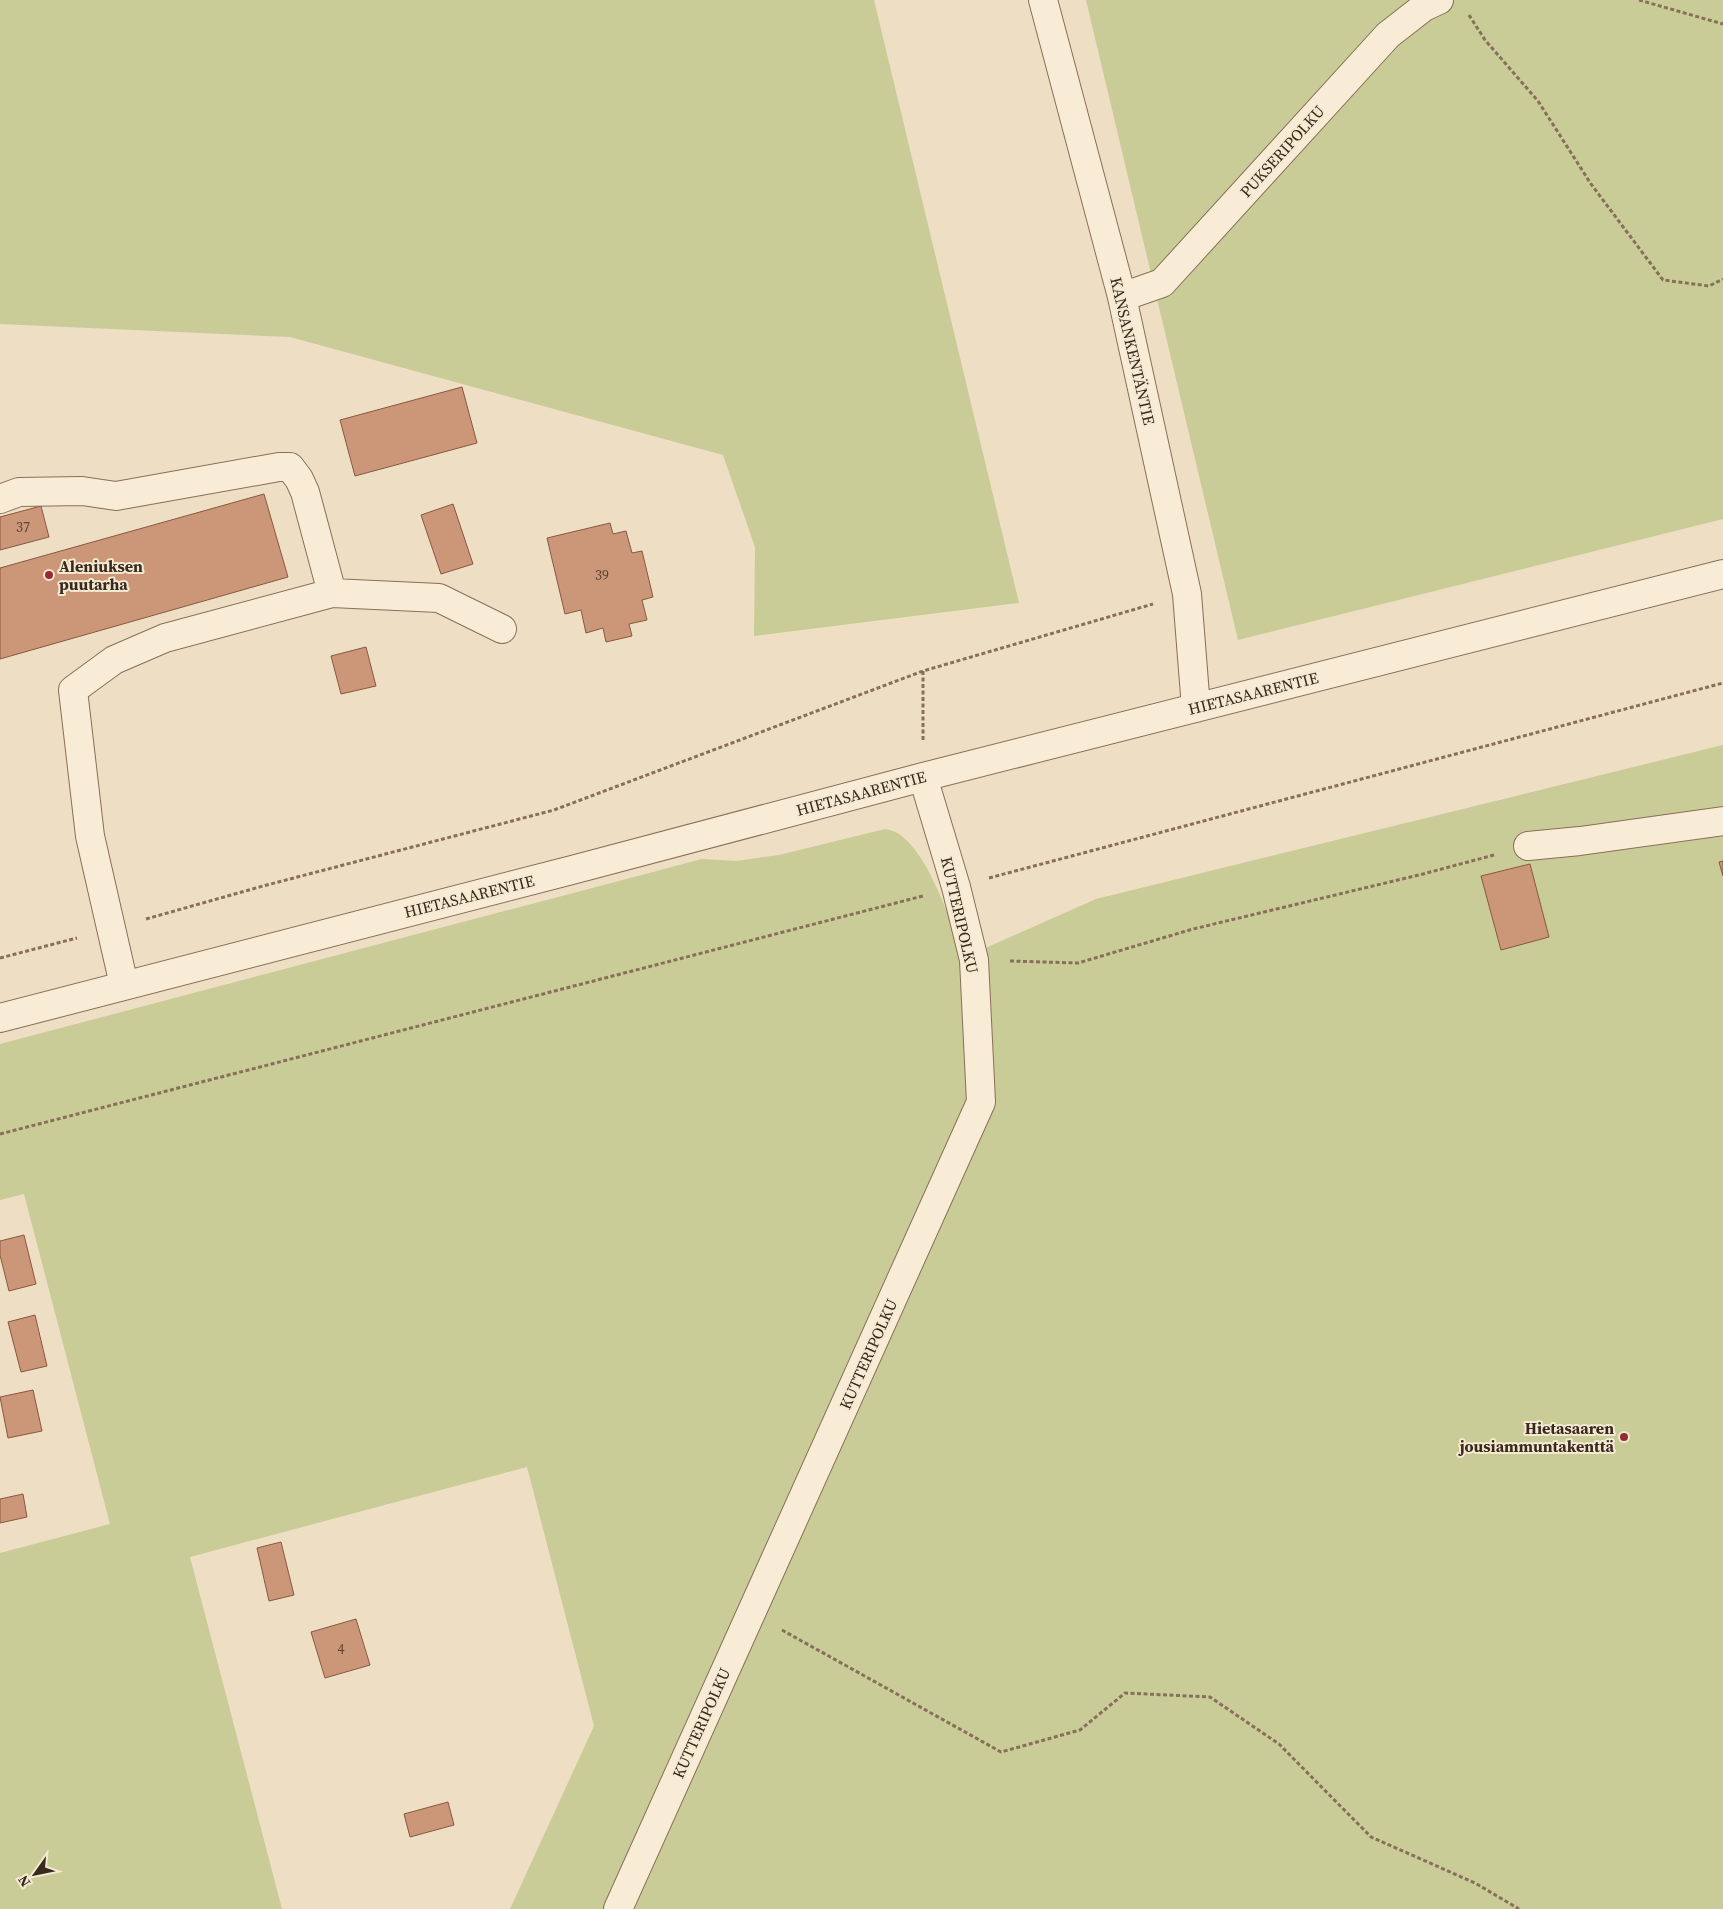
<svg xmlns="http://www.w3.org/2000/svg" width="1723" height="1909" font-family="'Source Serif 4',serif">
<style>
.green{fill:#c9cc97}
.building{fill:#cc9679;stroke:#875840}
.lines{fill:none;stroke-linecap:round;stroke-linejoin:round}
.minor-casing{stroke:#886f5a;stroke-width:30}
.path{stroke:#886f5a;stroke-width:3;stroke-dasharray:4 2.5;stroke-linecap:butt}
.minor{stroke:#f9ecd6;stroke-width:28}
.poi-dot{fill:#962a32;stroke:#f5e9d2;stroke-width:2}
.labels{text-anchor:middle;stroke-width:4;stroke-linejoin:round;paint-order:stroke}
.number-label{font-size:14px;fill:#5d4435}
.street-label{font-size:16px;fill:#38291e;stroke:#f5e9d2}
.poi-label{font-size:16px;font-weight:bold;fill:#38291e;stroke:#f5e9d2;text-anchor:start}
</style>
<rect width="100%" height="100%" fill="#eedec3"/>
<path class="green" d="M0 0H874L1019 603 754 636 755 547 723 455 290 337 0 324Z
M1086 0H1723V519L1238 640Z
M1723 745V1909H510L594 1726 527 1467 190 1557 282 1909H0V1553L110 1524 24 1194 0 1200V1044L702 859 736 861 779 855 885 829C889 830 895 831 899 834 929 854 952 924 963 958L1096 899Z"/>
<path class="building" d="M462 387 477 443 355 476 340 420Z
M264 494 288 577 0 659V568Z
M453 504 473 564 441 574 421 515Z
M41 506 49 537 0 550V517Z
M610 523 613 534 626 531 632 553 642 551 653 597 642 600 647 620 629 624 632 636 606 642 603 628 586 633 581 610 565 614 547 538Z
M366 647 376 686 341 694 331 656Z
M1723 861V876L1719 862Z
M1530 864 1549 937 1501 950 1481 876Z
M24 1235 36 1284 9 1291 0 1255V1241Z
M35 1315 47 1366 21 1372 8 1322Z
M33 1390 42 1431 8 1438 0 1397Z
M23 1494 27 1517 0 1523V1499Z
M281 1542 294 1595 269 1601 257 1548Z
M356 1619 370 1665 325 1678 311 1632Z
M448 1802 454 1825 410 1837 404 1814Z"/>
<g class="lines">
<g class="minor-casing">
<path id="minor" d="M1043 0 1122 297 1187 594 1196 708
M1122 297 1162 283 1388 35 1424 7 1439 0
M0 499 19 492 82 491 116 496 279 467H290L299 479 305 492 332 593
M1528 846 1580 841 1723 821
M124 985 90 836 73 690 114 660 165 638 332 593 439 598 502 629
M0 1018 572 870 923 777 1723 574
M618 1909 981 1102 974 960 956 887 923 777"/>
</g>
<path class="path" d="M1639 0 1723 24
M1469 15 1485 40 1538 101 1591 184 1663 280 1709 286 1723 279
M923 671V740
M989 878 1723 683
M146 919 263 886 554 810 923 671 1153 604
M0 958 77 938
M1010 961 1078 963 1193 929 1423 874 1494 855
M0 1134 923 896
M782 1630 1001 1752 1080 1730 1125 1693 1210 1697 1279 1744 1371 1837 1475 1883 1519 1909"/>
<use href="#minor" class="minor"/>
</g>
<g class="poi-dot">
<circle cx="49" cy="575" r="5"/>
<circle cx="1624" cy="1437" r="5"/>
</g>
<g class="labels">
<g class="number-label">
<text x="23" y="532">37</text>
<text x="602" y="580">39</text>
<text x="341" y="1654">4</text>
</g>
<g class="street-label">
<text transform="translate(1282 151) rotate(-48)" y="6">PUKSERIPOLKU</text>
<text transform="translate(1133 351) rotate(77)" y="6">KANSANKENTÄNTIE</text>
<text transform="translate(1253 693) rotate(-14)" y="6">HIETASAARENTIE</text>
<text transform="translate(861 793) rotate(-15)" y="6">HIETASAARENTIE</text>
<text transform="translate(469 896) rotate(-14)" y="6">HIETASAARENTIE</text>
<text transform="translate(960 915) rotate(77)" y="6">KUTTERIPOLKU</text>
<text transform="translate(868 1354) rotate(-66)" y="6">KUTTERIPOLKU</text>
<text transform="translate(701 1723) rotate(-66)" y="6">KUTTERIPOLKU</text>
</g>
<g class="poi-label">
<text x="59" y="572">Aleniuksen<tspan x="59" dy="18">puutarha</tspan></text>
<text x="1614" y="1434" text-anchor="end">Hietasaaren<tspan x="1614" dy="18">jousiammuntakenttä</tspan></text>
</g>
</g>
<g transform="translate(35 1874) rotate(237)" stroke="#f5e9d2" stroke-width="4" paint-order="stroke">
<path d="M0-4L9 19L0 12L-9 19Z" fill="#38291e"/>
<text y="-8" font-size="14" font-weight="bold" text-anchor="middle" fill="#38291e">N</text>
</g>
</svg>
